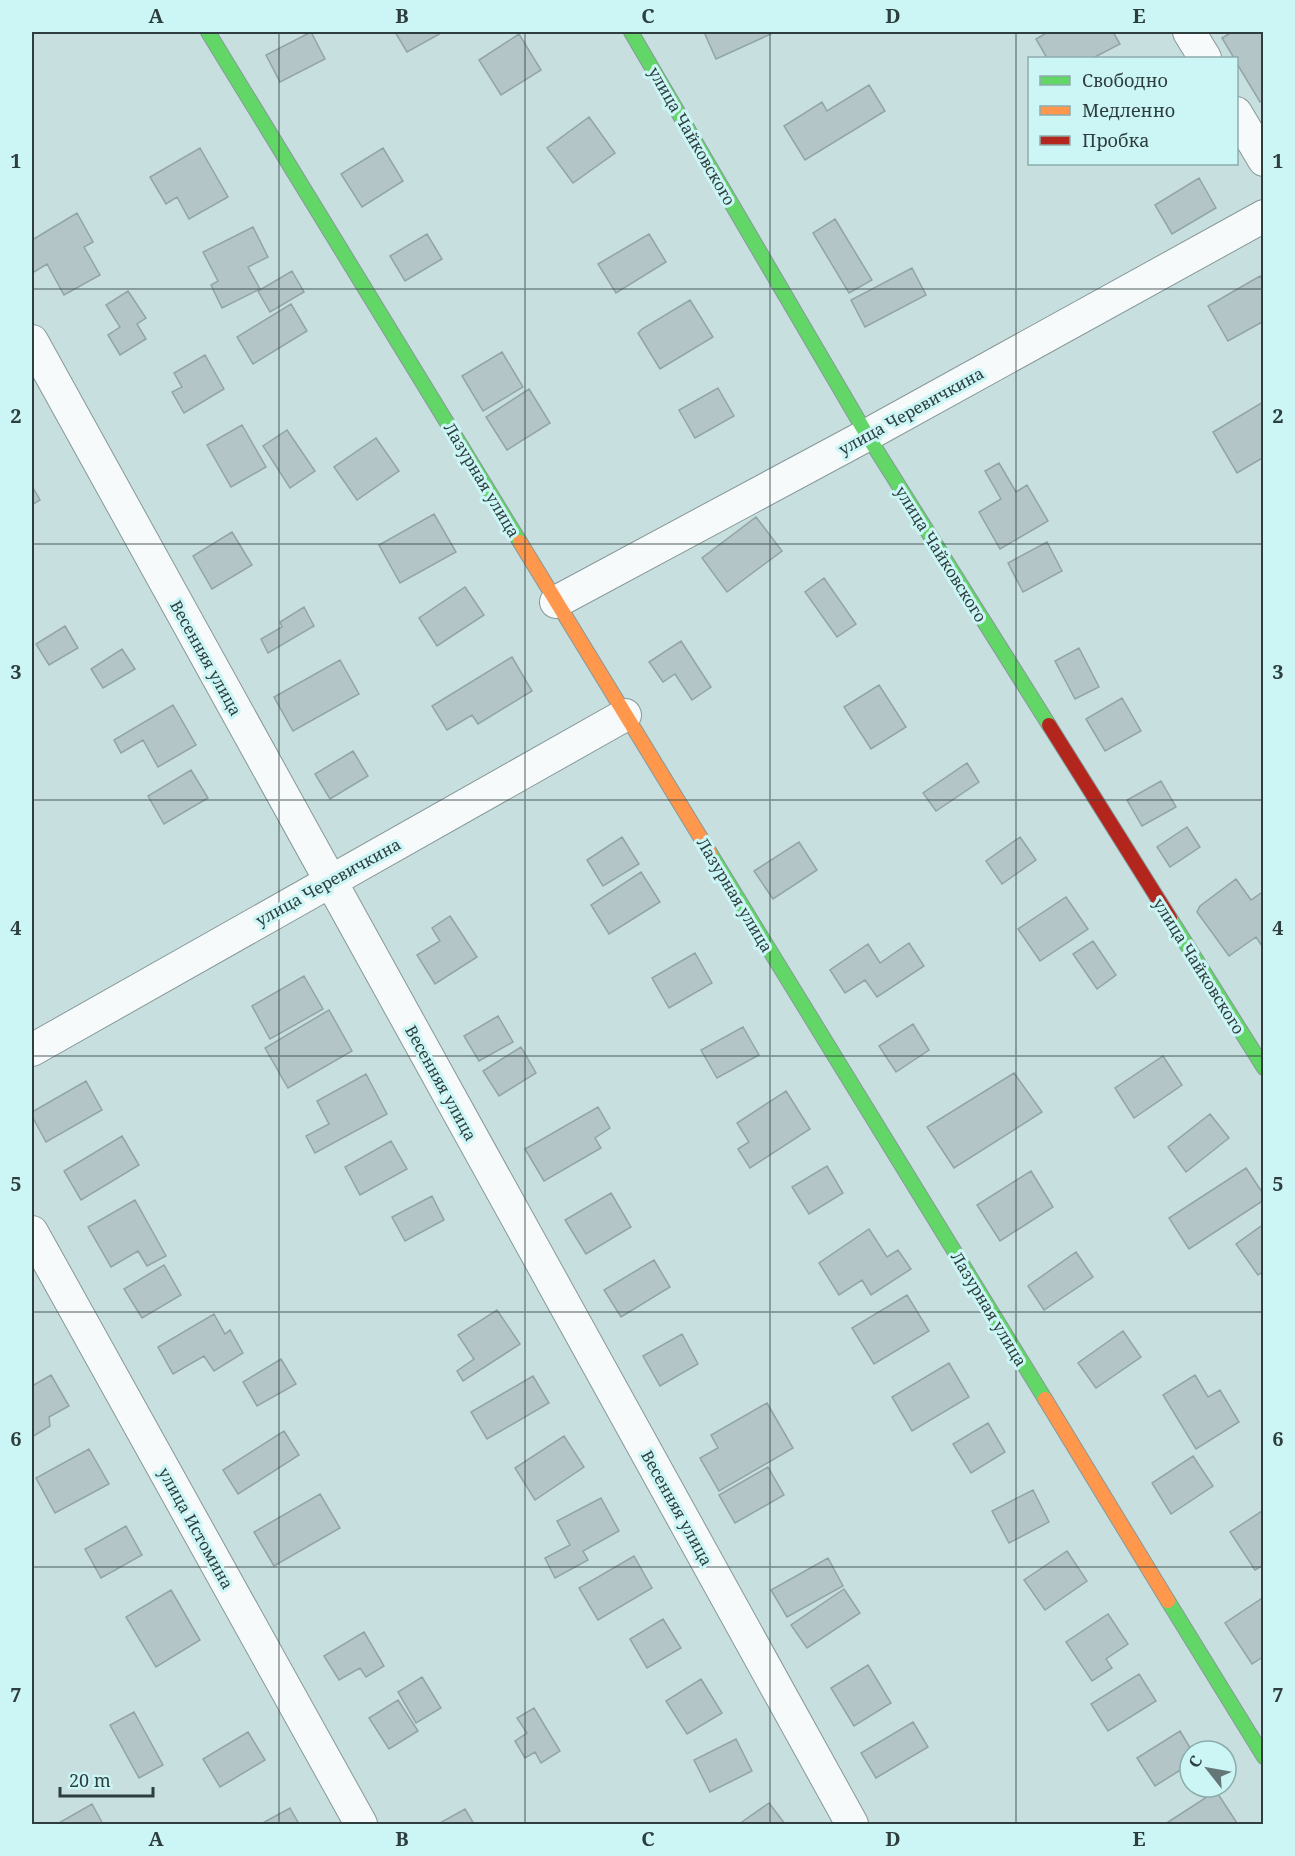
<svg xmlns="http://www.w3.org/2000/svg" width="1295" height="1856" font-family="'Noto Serif',serif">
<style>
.building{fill:#b3c5c6;stroke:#92a4a4;stroke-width:1.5}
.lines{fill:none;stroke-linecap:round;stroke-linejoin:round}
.street-casing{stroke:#879899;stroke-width:34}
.fast-casing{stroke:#879899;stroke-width:16}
.slow-casing{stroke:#879899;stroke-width:16}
.jam-casing{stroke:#879899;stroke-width:16}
.street{stroke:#f7fafa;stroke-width:32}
.fast{stroke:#63d668;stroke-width:14}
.slow{stroke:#ff974d;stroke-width:14}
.jam{stroke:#b3261e;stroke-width:14}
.grid{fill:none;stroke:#2e3e3e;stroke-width:1.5;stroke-opacity:0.55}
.labels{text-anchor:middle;stroke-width:6;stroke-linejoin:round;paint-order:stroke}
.street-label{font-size:16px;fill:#2e3e3e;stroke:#ccf5f5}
.neatline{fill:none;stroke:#2e3e3e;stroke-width:2}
.grid-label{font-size:20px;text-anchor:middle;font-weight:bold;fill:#2e3e3e}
</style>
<rect width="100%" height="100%" fill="#c8dfdf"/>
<path class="building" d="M311 32 325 59 280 82 266 55Z
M395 32H443L407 52Z
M704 32H773V33L716 59Z
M1048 32H1113L1120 44 1093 58H1047L1036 39Z
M1232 32H1264V101L1260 102 1236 62V58H1234L1222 38Z
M519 34 541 70 501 95 479 60Z
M869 85 885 111 805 160 784 126 822 102 827 111Z
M589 117 615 153 573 183 547 148Z
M200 148 228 197 189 219 177 197 166 204 150 177Z
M383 148 403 181 362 207 341 174Z
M1199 178 1216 208 1172 234 1155 205Z
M77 213 93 242 84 247 100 275 64 295 47 264 34 272 32 269V240Z
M835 219 872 280 849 293 813 233Z
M253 227 268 257 248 267 260 289 222 308 211 285 218 281 203 252Z
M427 234 442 259 405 281 390 256Z
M649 234 666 262 616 293 598 264Z
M912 268 926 295 865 327 851 300Z
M292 271 304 292 270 312 258 291Z
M1260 276 1264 282V321L1228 341 1208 306Z
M128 291 146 318 137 324 146 339 120 355 108 335 120 327 106 305Z
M690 300 713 337 660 369 638 333 642 329Z
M291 304 307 331 253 364 237 337Z
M502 352 523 387 483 411 462 376Z
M205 355 224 389 184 413 172 392 182 387 174 373Z
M718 388 734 416 695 438 679 410Z
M529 389 550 423 507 450 486 417Z
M1263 402 1264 457 1237 473 1213 432Z
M242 425 266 467 231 487 207 445Z
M287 430 315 471 290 488 263 446Z
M376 438 399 471 357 500 334 467Z
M999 463 1016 492 1027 485 1048 521 1000 549 979 512 1001 499 985 471Z
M32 486 40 500 32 505Z
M434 514 456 552 400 583 379 545Z
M756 517 782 551 727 592 702 558Z
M232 532 252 565 212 589 193 556Z
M1047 542 1062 571 1023 592 1008 563Z
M824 578 856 624 837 637 805 592Z
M465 587 484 615 437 646 419 618Z
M304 607 314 626 268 653 261 639 282 627 280 622Z
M65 626 78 648 49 665 36 644Z
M681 641 711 687 692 700 675 674 663 682 649 662Z
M1079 648 1099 687 1075 699 1055 661Z
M122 649 135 669 103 688 91 669Z
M512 657 532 691 478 724 472 715 447 730 432 706Z
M340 660 359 694 293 731 274 697Z
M879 685 906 727 871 749 844 707Z
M1122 698 1141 731 1105 751 1086 719Z
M173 705 196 745 158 767 143 740 121 753 114 740Z
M353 751 368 776 330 799 315 774Z
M967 763 979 782 936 811 923 793Z
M191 770 208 798 164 824 148 796Z
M1161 781 1176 807 1142 826 1127 800Z
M1187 827 1200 847 1170 867 1157 847Z
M622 837 639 864 603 886 587 860Z
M1020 837 1036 860 1002 884 986 861Z
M799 842 817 870 773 899 754 871Z
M641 872 660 902 609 934 591 905Z
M1236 879 1251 900 1264 891V944L1262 946 1256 937 1229 956 1197 912 1200 906Z
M1066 897 1088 929 1040 961 1018 929Z
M450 916 477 957 435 984 417 955 440 941 432 928Z
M1093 941 1116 975 1097 989 1073 954Z
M909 943 924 966 877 997 865 980 845 993 830 970 868 944 880 963Z
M695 953 712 983 669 1008 652 978Z
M304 976 323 1009 270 1039 252 1006Z
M329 1010 352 1051 288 1088 265 1048Z
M498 1016 513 1042 479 1061 464 1036Z
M913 1024 929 1050 896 1072 879 1046Z
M743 1027 759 1055 717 1078 701 1050Z
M521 1047 536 1073 499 1096 483 1071Z
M1163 1056 1182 1085 1134 1118 1115 1088Z
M1014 1073 1042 1112 954 1168 927 1127Z
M366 1074 387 1114 315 1153 306 1136 329 1124 317 1101Z
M86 1081 102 1110 46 1142 32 1116V1112Z
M786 1091 810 1129 750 1168 738 1149 749 1142 737 1123Z
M598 1107 610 1128 595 1138 601 1148 544 1181 525 1149Z
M1210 1114 1229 1138 1186 1172 1168 1147Z
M122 1136 139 1165 81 1200 64 1171Z
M391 1141 407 1169 360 1195 345 1167Z
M827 1166 843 1193 809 1214 792 1187Z
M1246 1168 1264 1195V1200L1189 1249 1169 1218Z
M1031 1171 1053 1207 1000 1241 977 1205Z
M611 1193 631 1227 586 1254 565 1220Z
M432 1196 444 1220 405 1241 392 1217Z
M135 1200 166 1256 147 1266 138 1251 111 1267 88 1227Z
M1264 1224V1271L1258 1275 1236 1244Z
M869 1229 887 1257 898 1250 911 1269 871 1295 862 1280 839 1295 819 1263Z
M1076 1252 1093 1277 1044 1310 1028 1286Z
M654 1260 670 1287 621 1317 604 1290Z
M164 1265 181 1295 142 1318 124 1289Z
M907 1295 929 1331 874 1364 852 1328Z
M497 1310 520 1344 463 1381 457 1371 474 1359 458 1335Z
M214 1314 225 1334 230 1330 243 1353 214 1371 204 1356 173 1374 158 1347Z
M1123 1331 1141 1357 1096 1388 1078 1363Z
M682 1334 698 1364 660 1386 643 1356Z
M281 1359 296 1384 257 1406 243 1382Z
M949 1363 969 1397 912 1431 892 1397Z
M51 1375 69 1406 49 1417 50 1426 32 1437V1386Z
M1195 1375 1208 1397 1220 1390 1239 1422 1196 1449 1163 1395Z
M533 1376 549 1403 487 1439 471 1412Z
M767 1403 793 1448 719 1491 700 1458 718 1448 711 1435Z
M988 1423 1005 1452 971 1473 953 1444Z
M284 1431 299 1455 238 1494 223 1470Z
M564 1436 584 1467 535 1500 515 1468Z
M89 1449 109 1484 55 1513 36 1478Z
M1193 1456 1213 1486 1171 1514 1152 1483Z
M768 1467 784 1495 735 1523 719 1495Z
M1033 1490 1049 1522 1009 1543 992 1511Z
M320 1494 340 1528 274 1566 254 1532Z
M601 1498 619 1531 583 1551 588 1560 555 1578 545 1558 570 1545 557 1521Z
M1262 1511 1264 1514V1565L1255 1570 1230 1532Z
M126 1526 142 1555 101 1578 85 1549Z
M1067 1551 1087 1581 1045 1610 1024 1580Z
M634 1556 652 1588 598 1620 579 1588Z
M828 1558 843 1586 787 1617 771 1590Z
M844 1589 860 1613 807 1648 791 1625Z
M171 1590 200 1640 156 1667 126 1617Z
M1264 1597V1656L1252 1664 1225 1623Z
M1108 1614 1128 1644 1106 1659 1112 1668 1092 1681 1066 1642Z
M663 1619 681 1648 647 1668 630 1639Z
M364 1632 384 1666 366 1677 360 1668 339 1680 324 1656Z
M868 1665 891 1703 854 1726 831 1688Z
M1139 1674 1156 1701 1108 1731 1091 1704Z
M422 1677 441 1708 416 1723 398 1692Z
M701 1679 722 1713 687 1734 666 1701Z
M398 1700 418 1731 389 1749 369 1718Z
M534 1708 560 1751 541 1763 535 1752 525 1758 515 1741 527 1733 517 1718Z
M134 1712 163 1765 139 1778 110 1725Z
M913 1722 928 1747 876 1778 861 1753Z
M1180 1731 1192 1751H1190V1764L1155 1786 1137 1758Z
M248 1732 265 1760 220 1787 203 1759Z
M736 1739 752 1771 710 1792 694 1760Z
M1216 1791 1237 1823 1235 1824H1165Z
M769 1803 785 1824H739Z
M92 1804 103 1824H57Z
M290 1808 299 1824H261Z
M465 1809 474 1824H438Z"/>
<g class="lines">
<g class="street-casing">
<path id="street" d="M1189 32 1205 58
M1236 113 1264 160
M32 341 852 1824
M556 602 867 435 1264 216
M32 1050 625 715
M32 1232 361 1824"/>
</g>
<g class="fast-casing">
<path id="fast" d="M208 32 520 542
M631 32 867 435 1049 725
M710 853 1045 1399
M1170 918 1264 1068
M1168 1601 1264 1757"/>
</g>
<g class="slow-casing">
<path id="slow" d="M520 542 710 853
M1045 1399 1168 1601"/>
</g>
<g class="jam-casing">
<path id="jam" d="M1049 725 1170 918"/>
</g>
<use href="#street" class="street"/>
<use href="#fast" class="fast"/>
<use href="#slow" class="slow"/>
<use href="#jam" class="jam"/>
</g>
<path class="grid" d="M279 32V1824M525 32V1824M770 32V1824M1016 32V1824M32 289H1264M32 544H1264M32 800H1264M32 1056H1264M32 1312H1264M32 1567H1264"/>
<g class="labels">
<g class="street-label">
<text transform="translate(692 136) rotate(60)" y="6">улица Чайковского</text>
<text transform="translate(911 411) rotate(-29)" y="6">улица Черевичкина</text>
<text transform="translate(482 480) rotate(59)" y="6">Лазурная улица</text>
<text transform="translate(941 554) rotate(58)" y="6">улица Чайковского</text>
<text transform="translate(206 658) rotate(61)" y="6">Весенняя улица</text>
<text transform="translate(328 882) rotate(-29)" y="6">улица Черевичкина</text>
<text transform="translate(735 895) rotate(59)" y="6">Лазурная улица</text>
<text transform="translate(1199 966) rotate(58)" y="6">улица Чайковского</text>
<text transform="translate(441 1083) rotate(61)" y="6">Весенняя улица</text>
<text transform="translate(989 1309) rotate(59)" y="6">Лазурная улица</text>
<text transform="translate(677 1508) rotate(61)" y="6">Весенняя улица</text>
<text transform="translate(196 1528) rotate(61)" y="6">улица Истомина</text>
</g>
</g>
<rect width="1295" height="1856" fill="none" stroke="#ccf5f5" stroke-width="66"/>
<rect x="1028" y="57" width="210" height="108" fill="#ccf5f5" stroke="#8dacac" stroke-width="1.5"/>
<rect x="1040" y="76" width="30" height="9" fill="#63d668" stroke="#8dacac" stroke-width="1.5"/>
<text x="1082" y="87" font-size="18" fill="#2e3e3e">Свободно</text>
<rect x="1040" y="106" width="30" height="9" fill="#ff974d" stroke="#8dacac" stroke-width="1.5"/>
<text x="1082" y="117" font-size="18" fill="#2e3e3e">Медленно</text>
<rect x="1040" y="136" width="30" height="9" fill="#b3261e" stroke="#8dacac" stroke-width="1.5"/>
<text x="1082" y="147" font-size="18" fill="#2e3e3e">Пробка</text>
<g transform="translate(1208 1769) rotate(301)"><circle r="28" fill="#ccf5f5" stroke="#8dacac" stroke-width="1.5"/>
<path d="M0-4.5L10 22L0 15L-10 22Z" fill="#647676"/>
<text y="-9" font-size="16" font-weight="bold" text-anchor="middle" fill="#2e3e3e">С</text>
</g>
<path d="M60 1787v9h93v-9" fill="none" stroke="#2e3e3e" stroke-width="3"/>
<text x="69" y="1787" font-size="18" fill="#2e3e3e" stroke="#ccf5f5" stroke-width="4.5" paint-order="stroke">20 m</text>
<rect x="33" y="33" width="1229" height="1790" class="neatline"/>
<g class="grid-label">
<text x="156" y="23">A</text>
<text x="402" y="23">B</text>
<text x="648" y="23">C</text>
<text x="893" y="23">D</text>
<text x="1139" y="23">E</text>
<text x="16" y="168">1</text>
<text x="1278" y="168">1</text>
<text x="16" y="423">2</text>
<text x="1278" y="423">2</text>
<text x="16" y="679">3</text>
<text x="1278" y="679">3</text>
<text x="16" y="935">4</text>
<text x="1278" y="935">4</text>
<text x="16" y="1191">5</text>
<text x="1278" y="1191">5</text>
<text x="16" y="1446">6</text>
<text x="1278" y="1446">6</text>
<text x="16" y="1702">7</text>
<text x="1278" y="1702">7</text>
<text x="156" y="1846">A</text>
<text x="402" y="1846">B</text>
<text x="648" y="1846">C</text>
<text x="893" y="1846">D</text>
<text x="1139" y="1846">E</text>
</g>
</svg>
